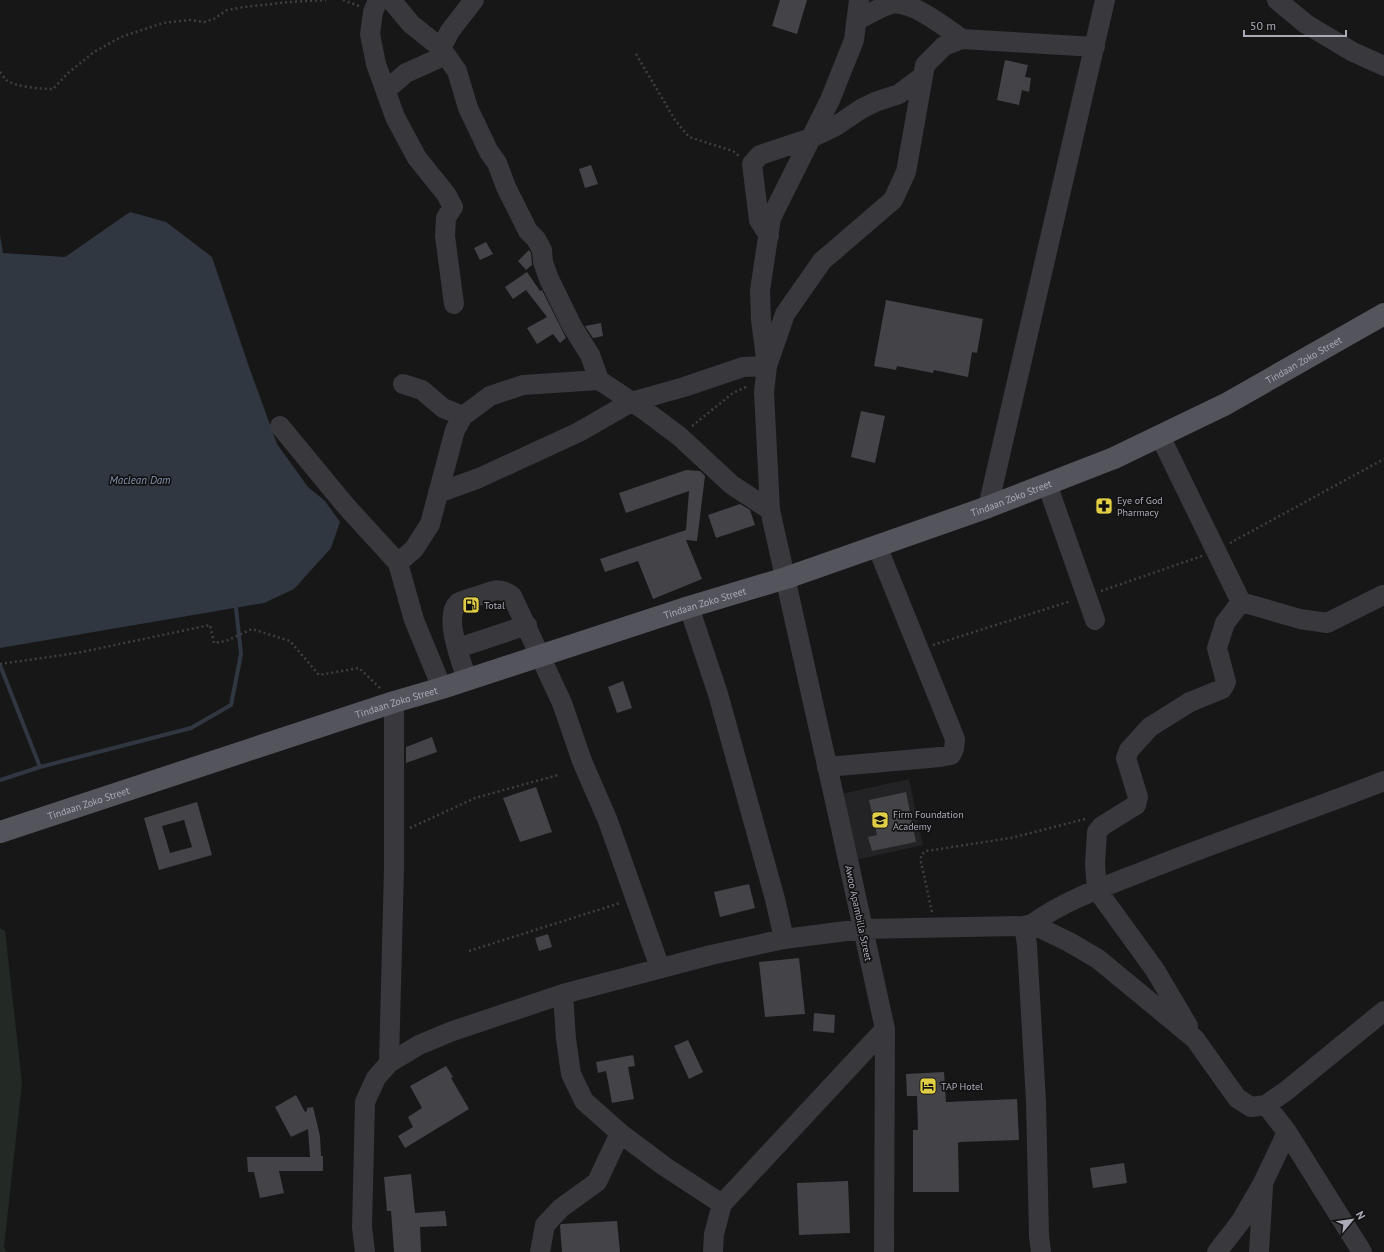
<svg xmlns="http://www.w3.org/2000/svg" width="1384" height="1252" font-family="'PT Sans',sans-serif">
<style>
.built{fill:#232325}
.green{fill:#232a25}
.water{fill:#313740}
.lines{fill:none;stroke-linecap:round;stroke-linejoin:round}
.stream{stroke:#313740;stroke-width:4}
.building{fill:#444448;fill-rule:evenodd}
.path{stroke:#3e3f44;stroke-width:2.5;stroke-dasharray:2 3;stroke-linecap:butt}
.minor{stroke:#38383d;stroke-width:20}
.major{stroke:#54545c;stroke-width:22}
.labels{text-anchor:middle;stroke-width:3.5;stroke-linejoin:round;paint-order:stroke}
.street-label{font-size:10px;fill:#aaabb7;stroke:#121213}
.poi-label{font-size:10px;fill:#aaabb7;stroke:#121213;text-anchor:start}
.water-label{font-size:11px;font-style:italic;fill:#8492af;stroke:#121213}
</style>
<rect width="100%" height="100%" fill="#171718"/>
<path class="built" d="M909 779 923 845 851 861 837 795Z"/>
<path class="green" d="M0 928 5 931 22 1083 4 1247 7 1252H0Z"/>
<path class="water" d="M130 212 166 222 212 257 249 367 277 444 308 487 325 501 340 522 331 548 294 589 264 603 0 648V235L3 253 65 257Z"/>
<g class="lines">
<path class="stream" d="M0 665 40 767
M0 780 40 767 191 728 231 705 241 654 236 608"/>
</g>
<path class="building" d="M780 0H807L797 34 772 26Z
M1005 60 1028 65 1025 77 1031 78 1029 92 1022 90 1019 105 997 100Z
M591 165 598 184 585 188 579 169Z
M486 242 493 254 480 260 474 248Z
M529 250 531 253 532 265 526 270 518 261Z
M527 272 540 291 542 290 566 338 560 343 553 334 537 344 527 328 547 317 526 290 513 299 505 287Z
M886 300 983 319 977 353 972 352 968 377 934 370 933 373 897 366 896 370 874 366Z
M601 323 603 336 593 338 585 326Z
M861 411 885 416 875 463 851 457Z
M686 470 700 471 705 476 697 541 686 540 702 579 653 599 638 561 605 572 600 559 686 530 689 491 626 513 619 493Z
M740 504 750 510 755 525 716 538 708 515Z
M623 681 632 708 617 713 608 687Z
M432 737 437 752 406 763V747Z
M536 787 552 832 520 842 503 798Z
M906 792 916 842 872 851 868 837 877 835 869 800Z
M197 802 212 855 159 870 144 818ZM184 820 192 847 170 853 162 826Z
M749 884 755 908 720 917 714 892Z
M548 934 552 947 539 951 535 938Z
M799 958 805 1014 765 1017 759 962Z
M814 1013 835 1015 834 1033 813 1031Z
M688 1040 703 1072 689 1079 674 1046Z
M633 1055 635 1066 628 1067 634 1099 612 1103 606 1071 598 1073 596 1062Z
M446 1066 453 1077 451 1078 469 1109 405 1148 398 1136 413 1127 408 1117 422 1108 410 1086Z
M944 1072 946 1102 1017 1099 1019 1140 960 1142 958 1143 959 1192H913V1130H918L917 1096H907L906 1074Z
M296 1095 305 1112 307 1111V1108L313 1107 320 1136 321 1156H323V1171H279L284 1193 260 1198 254 1172H248L247 1157H310L308 1129 291 1137 275 1107Z
M1124 1163 1127 1183 1093 1188 1090 1168Z
M411 1174 415 1213 445 1211 447 1226 420 1227 421 1252H394L391 1211H387L384 1177Z
M848 1181 850 1233 799 1235 797 1183Z
M617 1221 620 1252H562L560 1226 561 1224Z"/>
<g class="lines">
<path class="path" d="M343 0 359 6
M636 54 675 120 689 137 733 151 739 156
M0 72C2 74 4 78 6 80 16 87 40 89 53 89L68 73 94 52 121 37 163 23 190 20 204 22 214 19 227 10 244 7 290 2 326 0
M692 426 733 393 748 386
M1230 543 1384 459
M1101 591 1202 556
M933 645 1071 601
M0 664 77 653 210 625 214 643 226 641 252 629 290 641 319 675 359 668 380 688
M410 828 475 798 558 775
M932 912 921 862V855L926 851 1011 838 1085 819
M469 951 620 903"/>
<path class="minor" d="M378 0 373 12 370 34 376 64 395 117 417 158 446 194 453 207 446 218 445 236 454 304
M391 0 411 24 441 48 457 71 468 108 489 152 497 163 506 187 528 231 536 239 542 250 543 262 549 279 572 326 590 355 599 380
M1277 0 1306 24 1353 52 1384 66
M857 20C868 15 880 7 891 4 912 0 946 28 962 39
M441 48 450 31 474 0
M386 90 406 73 446 55
M769 236 759 220 752 164 760 155 811 138 836 126 861 109 875 102 899 94 923 76
M403 384 422 390 443 408 463 416 490 396 523 385 599 380 647 412 679 436 732 485 770 510
M280 426 346 506 398 563 414 620 442 688
M1160 436 1241 602 1300 619 1327 623 1383 595
M1047 484 1095 620
M438 493 479 478 579 432 631 402 684 387 743 367 767 366 761 320 760 290 771 218 830 100 854 40 859 0
M988 507 1105 0
M398 563 414 549 430 524 455 430 463 416
M689 607 718 694 775 899 784 939
M458 648 527 625
M467 679C462 664 443 616 458 603 462 600 475 597 481 595 494 590 500 587 512 596L562 703 582 761 608 821 660 968
M827 767 940 757 951 755 954 749 955 739 877 546
M1032 924C1065 900 1106 886 1144 871 1224 839 1305 812 1384 781
M1024 926 1027 945 1036 1101 1039 1236 1041 1252
M563 994 566 1039 571 1074 584 1101 620 1133 664 1166 722 1204
M1188 1026 1155 970 1097 890 1095 864 1097 832 1102 826 1136 805 1138 797 1126 758 1129 750 1150 727 1190 702 1222 689 1226 682 1217 648 1225 623 1241 602
M389 1063 394 868V702
M1266 1105 1287 1132 1362 1252
M365 1252 362 1227 365 1102 376 1078 389 1063 419 1045 450 1032 563 994 711 955 784 939 862 929 1024 926 1032 924 1069 942 1098 959 1195 1039 1237 1098 1251 1107 1266 1105 1286 1091 1384 1011
M540 1252 545 1225 561 1208 597 1182 620 1133
M713 1252 714 1234 722 1204 885 1029
M884 1252 885 1029 839 819 770 510 764 392 767 366 785 314 822 261 893 200 906 172 925 65 944 46 962 39 1095 47
M1217 1252 1241 1221 1263 1183 1287 1132
M1259 1252 1263 1187"/>
<path class="major" id="s1" d="M0 832 394 702 442 688 689 607 786 578 988 507 1114 458 1226 404 1384 314"/>
</g>
<defs>
<g id="pharmacy-square" transform="scale(0.9)"><rect x="-9" y="-9" width="18" height="18" rx="4" fill="#e2ce45" stroke="#121213"/><path d="M-2-6h4v4h4v4h-4v4h-4v-4h-4v-4h4Z" fill="#111"/></g>
<g id="fuel-square" transform="scale(0.9)"><rect x="-9" y="-9" width="18" height="18" rx="4" fill="#e2ce45" stroke="#121213"/><path d="M-5.5-6h7V0h2V4h1.3V-2.5L3-4.5l.8-.8L6-3V5H2.5V1h-1V6h-7ZM-4.2-4.7v3.2H.2V-4.7Z" fill="#111"/></g>
<g id="school-square" transform="scale(0.9)"><rect x="-9" y="-9" width="18" height="18" rx="4" fill="#e2ce45" stroke="#121213"/><path d="M0-5L7-2L0 1L-7-2ZM-4 1L0 2.5L4 1V4Q0 6-4 4Z" fill="#111"/></g>
<g id="hotel-square" transform="scale(0.9)"><rect x="-9" y="-9" width="18" height="18" rx="4" fill="#e2ce45" stroke="#121213"/><path d="M-6-4.5h1.5V1H6V5H4.5V3h-9V5H-6ZM-4 0a1.8 1.8 0 1 1 3.6 0ZM.5 0V-2.5h3Q6-2.5 6 0Z" fill="#111"/></g>
</defs>
<g fill-rule="evenodd">
<use href="#pharmacy-square" x="1104" y="506"/>
<use href="#fuel-square" x="471" y="605"/>
<use href="#school-square" x="880" y="820"/>
<use href="#hotel-square" x="928" y="1086"/>
</g>
<g class="labels">
<g class="street-label">
<text dy="4" stroke="none"><textPath href="#s1" startOffset="1389">Tindaan Zoko Street</textPath></text>
<text dy="4" stroke="none"><textPath href="#s1" startOffset="1065">Tindaan Zoko Street</textPath></text>
<text dy="4" stroke="none"><textPath href="#s1" startOffset="741">Tindaan Zoko Street</textPath></text>
<text dy="4" stroke="none"><textPath href="#s1" startOffset="417">Tindaan Zoko Street</textPath></text>
<text dy="4" stroke="none"><textPath href="#s1" startOffset="93">Tindaan Zoko Street</textPath></text>
<text transform="translate(859 913) rotate(78)" y="4">Awoo Apambilla Street</text>
</g>
<g class="poi-label">
<text x="1117" y="504">Eye of God<tspan x="1117" dy="12">Pharmacy</tspan></text>
<text x="484" y="609">Total</text>
<text x="893" y="818">Firm Foundation<tspan x="893" dy="12">Academy</tspan></text>
<text x="941" y="1090">TAP Hotel</text>
</g>
<g class="water-label">
<text x="140" y="484">Maclean Dam</text>
</g>
</g>
<g transform="translate(1352 1220) rotate(61)" stroke="#121213" stroke-width="3" paint-order="stroke">
<path d="M0-3L7 15L0 10L-7 15Z" fill="#aaabb7"/>
<text y="-6" font-size="11" font-weight="bold" text-anchor="middle" fill="#aaabb7">N</text>
</g>
<path d="M1244 30v6h102v-6" fill="none" stroke="#aaabb7" stroke-width="2"/>
<text x="1250" y="30" font-size="12" fill="#aaabb7" stroke="#121213" stroke-width="3" paint-order="stroke">50 m</text>
</svg>
